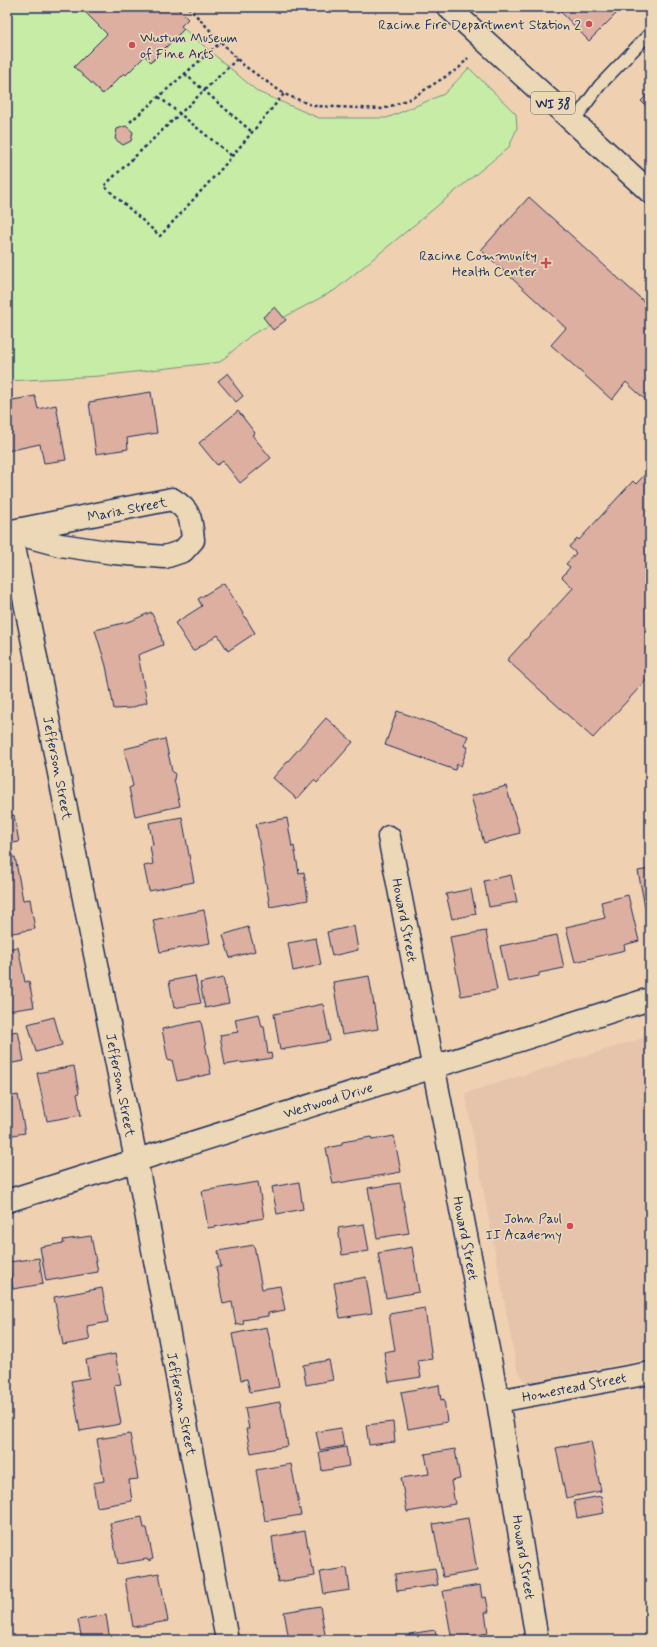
<svg xmlns="http://www.w3.org/2000/svg" width="657" height="1647" font-family="Mynerve,sans-serif">
<style>
.built{fill:#e5c4ab}
.green{fill:#c7eca6;stroke:#718e82}
.building{fill:#dcafa1;stroke:#1b2f5e}
.lines{fill:none;stroke-linecap:round;stroke-linejoin:round}
.service-casing{stroke:#1b2f5e;stroke-width:14}
.minor-casing{stroke:#1b2f5e;stroke-width:25}
.primary-casing{stroke:#1b2f5e;stroke-width:25}
.path{stroke:#1b2f5e;stroke-width:2.5;stroke-dasharray:3 3;stroke-linecap:butt}
.service{stroke:#ecd8b6;stroke-width:11}
.minor{stroke:#ecd8b6;stroke-width:22}
.primary{stroke:#ecd8b6;stroke-width:22}
.poi-dot{fill:#d1495b;stroke:#ecd8b6;stroke-width:1.5}
.labels{text-anchor:middle;stroke-width:3.5;stroke-linejoin:round;paint-order:stroke}
.shield{fill:#ecd8b6;stroke:#5a6278;stroke-width:1}
.shield-label{font-size:13px;font-weight:bold;fill:#1b2f5e}
.poi-label{font-size:14px;fill:#1b2f5e;stroke:#ecd8b6;text-anchor:end}
.street-label{font-size:14px;fill:#1b2f5e;stroke:#ecd8b6}
</style>
<rect width="100%" height="100%" fill="#efd1b2"/>
<filter id="ink" filterUnits="userSpaceOnUse"><feTurbulence type="fractalNoise" baseFrequency=".025" numOctaves="2"/><feDisplacementMap in="SourceGraphic" scale="8" xChannelSelector="R" yChannelSelector="G"/><feConvolveMatrix kernelMatrix="1 2 1 2 8 2 1 2 1" color-interpolation-filters="sRGB"/></filter>
<g filter="url(#ink)">
<path class="built" d="M650 1036V1358L526 1383 517 1369 465 1093Z"/>
<path class="green" d="M7 7H80L107 34 75 67 102 94 124 73 126 75 145 56 152 62 184 29 258 92 319 118H387L444 94 469 68 516 114 517 128 509 147 335 290 251 335 220 362 100 376 7 381Z"/>
<path class="building" d="M80 7H176L188 19 181 26 184 29 151 62 145 56 126 75 124 73 103 94 74 67 107 34Z
M556 7H623L589 41Z
M650 92V110L641 101Z
M126 126 133 132 131 141 123 145 115 139 117 129Z
M529 197 650 307V404L626 382 612 400 551 345 566 328 481 250Z
M275 307 286 320 273 330 263 317Z
M228 373 234 381 233 383 243 396 236 402 218 381Z
M151 392 157 433 127 438 128 449 96 454 89 402Z
M35 396 38 409 56 405 66 460 44 463 40 444 7 451V401Z
M238 411 255 433 252 435 271 458 240 483 223 461 217 465 199 443Z
M650 469V676L593 738 507 660 573 588 562 577 570 567 566 564 576 553 569 547 577 538 579 540 633 481 636 484Z
M224 583 255 633 228 651 218 635 193 651 175 623 202 606 198 599Z
M151 612 159 628 163 645 138 655 147 702 131 708 114 709 106 666 95 630 131 621Z
M397 711 468 736 464 746 468 747 461 766 457 764 455 770 385 745Z
M326 718 353 742 317 783 314 780 297 799 273 778Z
M165 739 172 771 175 774 174 779 180 806 135 816 129 788 133 786 124 749Z
M506 786 520 833 484 843 471 796Z
M7 803 10 816 14 815 19 842 7 844Z
M182 817 194 882 149 891 144 866 153 864 150 846 153 845 149 823Z
M287 818 292 847 294 846 299 873 304 872 308 900 270 907 256 824Z
M15 857 23 900 30 899 35 929 7 934V858Z
M650 869V933L638 871Z
M511 875 517 902 489 907 484 881Z
M471 889 476 914 452 919 446 894Z
M628 895 639 941 624 945 625 950 575 962 566 927 605 918 601 902Z
M204 910 210 943 160 952 153 920Z
M354 926 358 950 332 956 327 932Z
M248 927 255 951 230 958 223 935Z
M486 931 497 990 461 996 450 937Z
M557 935 564 968 539 973V976L508 982 500 946Z
M316 938 321 965 293 971 288 943Z
M18 947 25 982 29 981 34 1007 7 1011V949Z
M195 976 201 1003 174 1008 169 981Z
M369 976 378 1029 342 1035 333 982Z
M223 978 229 1003 205 1008 200 983Z
M323 1004 330 1041 280 1050 274 1014Z
M259 1014 262 1027 264 1026 268 1054 271 1053 272 1058 242 1063V1062L225 1065 220 1035 238 1032 235 1019Z
M54 1017 62 1045 36 1052 28 1024Z
M201 1021 211 1074 177 1081 172 1060 168 1061 162 1029Z
M18 1031 24 1061 7 1064V1033Z
M74 1066 79 1093 77 1094 81 1115 47 1121 37 1073Z
M18 1095 25 1133 7 1136V1097Z
M394 1136 401 1172 333 1184 326 1148 342 1145V1142L371 1137 372 1140Z
M258 1182 264 1218 208 1228 202 1191Z
M299 1182 303 1209 277 1214 272 1187Z
M400 1183 409 1233 377 1238 368 1188Z
M364 1224 369 1251 342 1255 338 1228Z
M91 1236 98 1272 46 1281 40 1247 64 1243 63 1240Z
M254 1245 262 1289 280 1286 285 1310 268 1313V1316L243 1320 244 1324 236 1325 232 1302 223 1304 216 1267H221L218 1251Z
M412 1247 419 1292 386 1298 378 1253Z
M39 1258 43 1284 13 1289 9 1262Z
M366 1277 372 1313 340 1318 334 1283Z
M102 1288 108 1322 87 1326 90 1340 63 1345 54 1297Z
M425 1308 432 1359 418 1361 421 1377 389 1382 384 1352 395 1350 389 1314Z
M267 1327 279 1387 250 1392 247 1379 241 1380 232 1334Z
M115 1354 121 1384 114 1385 121 1424 80 1431 71 1381 89 1378 86 1360Z
M329 1360 333 1380 306 1385 303 1365Z
M439 1385 441 1400 444 1399 447 1422 408 1429 401 1392Z
M280 1402 288 1446 251 1453 246 1429H249L245 1408Z
M393 1422 395 1442 369 1445 366 1425Z
M341 1428 344 1446 320 1450 316 1432Z
M130 1434 138 1479 129 1480 132 1501 97 1507 93 1483 104 1481 97 1439Z
M591 1441 601 1491 566 1498 556 1448Z
M346 1447 349 1466 322 1471 319 1452Z
M455 1449 460 1479 451 1481 455 1504 407 1512 401 1478 429 1474 425 1454Z
M291 1464 301 1515 265 1521 256 1470Z
M601 1496 604 1513 577 1518 574 1501Z
M142 1517 144 1528H147L153 1559 148 1561 147 1559 118 1564 110 1523Z
M468 1518 477 1571 443 1577 433 1524Z
M305 1531 312 1569H314L315 1576 278 1582 272 1537Z
M347 1568 350 1590 324 1594 320 1572Z
M435 1568 438 1585 397 1591 395 1574Z
M159 1573 168 1621 133 1627 125 1579Z
M480 1585 482 1598 486 1597 489 1612H485L488 1633 452 1640 443 1591Z
M320 1606 326 1640H289L284 1612Z
M106 1615 110 1640H82L78 1620Z
M435 1630 437 1640H410L409 1634Z
M382 1637V1640H367Z"/>
<g class="lines">
<g class="service-casing">
<path id="service" d="M573 122 600 85 650 33"/>
</g>
<g class="minor-casing">
<path id="minor" d="M7 532 172 499C191 511 191 518 193 540L183 551 165 557 114 553 60 545 11 532
M11 532 136 1160 227 1640
M389 837 498 1401 537 1640
M7 1201 650 999
M498 1401 650 1373"/>
</g>
<g class="primary-casing">
<path id="primary" d="M448 7 650 192"/>
</g>
<path class="path" d="M188 7 242 64 284 94 314 106 383 109 412 98 459 68 468 58
M237 59 104 186 160 236 223 167 284 94
M185 74 252 132
M159 97 232 156
M130 122 221 42"/>
<use href="#service" class="service"/>
<use href="#minor" class="minor"/>
<use href="#primary" class="primary"/>
</g>
</g>
<g class="poi-dot">
<circle cx="589" cy="24" r="4"/>
<circle cx="132" cy="45" r="4"/>
<path d="M544 257h4v4h4v4h-4v4h-4v-4h-4v-4h4z"/>
<circle cx="570" cy="1226" r="4"/>
</g>
<g class="labels">
<rect class="shield" x="531" y="92" width="44" height="22" rx="3"/>
<g class="shield-label">
<text x="553" y="108">WI 38</text>
</g>
<g class="poi-label">
<text x="581" y="29">Racine Fire Department Station 2</text>
<text x="140" y="42" text-anchor="start">Wustum Museum<tspan x="140" dy="16">of Fine Arts</tspan></text>
<text x="537" y="260">Racine Community<tspan x="537" dy="16">Health Center</tspan></text>
<text x="562" y="1223">John Paul<tspan x="562" dy="16">II Academy</tspan></text>
</g>
<g class="street-label">
<text transform="translate(127 509) rotate(-11)" y="5">Maria Street</text>
<text transform="translate(58 768) rotate(79)" y="5">Jefferson Street</text>
<text transform="translate(405 920) rotate(79)" y="5">Howard Street</text>
<text transform="translate(121 1085) rotate(79)" y="5">Jefferson Street</text>
<text transform="translate(328 1100) rotate(-17)" y="5">Westwood Drive</text>
<text transform="translate(466 1238) rotate(79)" y="5">Howard Street</text>
<text transform="translate(574 1387) rotate(-11)" y="5">Homestead Street</text>
<text transform="translate(182 1404) rotate(79)" y="5">Jefferson Street</text>
<text transform="translate(524 1557) rotate(81)" y="5">Howard Street</text>
</g>
</g>
<rect width="657" height="1647" fill="none" stroke="#ecd8b6" stroke-width="24"/>
<rect x="12" y="12" width="633" height="1623" fill="none" stroke="#1b2f5e" stroke-width="1.5" filter="url(#ink)"/>
</svg>
